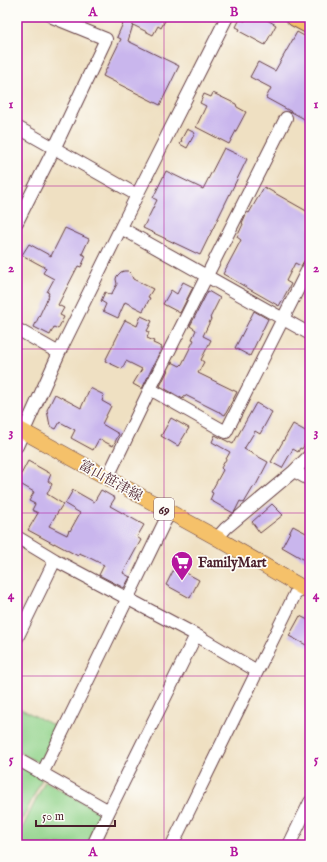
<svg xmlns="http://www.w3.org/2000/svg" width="327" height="862" font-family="'IM FELL English','Noto Serif JP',serif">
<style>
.green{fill:#91d38a;stroke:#6e795a}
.building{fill:#c9b6ed}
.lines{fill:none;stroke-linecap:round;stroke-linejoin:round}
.minor-casing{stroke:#633c42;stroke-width:14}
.major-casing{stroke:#633c42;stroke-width:16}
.highway-casing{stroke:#633c42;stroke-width:20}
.minor{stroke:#fff;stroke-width:12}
.major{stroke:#f5c16b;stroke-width:15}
.highway{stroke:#f5c16b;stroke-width:18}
.grid{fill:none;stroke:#b5179e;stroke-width:1;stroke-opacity:0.55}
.labels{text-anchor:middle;stroke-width:3.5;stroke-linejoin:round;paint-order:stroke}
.shield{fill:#fdfcf7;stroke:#806168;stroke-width:1}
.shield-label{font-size:13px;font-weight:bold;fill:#4a1f2b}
.street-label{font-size:14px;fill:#4a1f2b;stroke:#fdfcf7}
.poi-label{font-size:14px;font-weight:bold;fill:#4a1f2b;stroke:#fdfcf7;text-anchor:start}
.neatline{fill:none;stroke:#b5179e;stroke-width:1.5}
.grid-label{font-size:13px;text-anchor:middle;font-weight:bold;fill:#b5179e}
</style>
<rect width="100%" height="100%" fill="#fdfcf7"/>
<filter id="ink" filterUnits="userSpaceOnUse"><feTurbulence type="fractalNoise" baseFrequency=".025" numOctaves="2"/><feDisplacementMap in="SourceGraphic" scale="8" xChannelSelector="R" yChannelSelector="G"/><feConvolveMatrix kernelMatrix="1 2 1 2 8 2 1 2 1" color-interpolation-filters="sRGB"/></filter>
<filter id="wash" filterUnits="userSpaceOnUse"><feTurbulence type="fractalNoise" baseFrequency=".012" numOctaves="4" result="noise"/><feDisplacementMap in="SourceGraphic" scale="16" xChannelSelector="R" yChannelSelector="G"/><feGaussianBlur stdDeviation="0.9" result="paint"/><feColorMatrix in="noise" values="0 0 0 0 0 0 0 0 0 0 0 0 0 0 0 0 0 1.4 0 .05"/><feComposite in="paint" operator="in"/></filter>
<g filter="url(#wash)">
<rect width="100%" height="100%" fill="#efe0c2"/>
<path class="green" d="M17 707 57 727 39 763 17 751Z
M17 764 42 779 17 830Z
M45 781 99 812 102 817 88 845H17V839Z"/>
<g id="blocks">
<path class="building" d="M116 17H167L161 28 158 26 153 35 133 25 128 41 179 66 160 105 103 76 121 39 117 37 124 21Z
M247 17H262L276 25 265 45 239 31 240 29 236 27 240 19 245 21Z
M297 32 310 39V122L266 98 271 88 250 77 258 62 275 71Z
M213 93 236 104 237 107 246 112 229 144 196 127 206 106 200 103 204 94 211 97Z
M187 129 195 133 187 148 180 144 182 141 181 140Z
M224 148 247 159 200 255 143 228 157 200 153 198 166 171 203 189Z
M264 187 310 213V255L309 258 306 259 304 261 301 266 295 263 286 281 291 284 279 306 223 274 241 240 237 237 243 224 242 223 247 212 249 213Z
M65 228 89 239 82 254 86 256 81 267 78 266 58 305 64 308 60 315 64 317 58 329 54 327 50 335 34 327 49 295H48L49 293 47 292 54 279 43 273 46 268 22 255 29 244 51 256Z
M124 271H128L131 274 133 279 153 289 148 297 150 298 143 311 125 302 118 318 103 311 106 304 101 301 105 292 111 295 117 284 116 279 117 276 121 272Z
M183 282 193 287 180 313 163 304 171 290 177 294Z
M208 291 220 298 210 318 211 319 203 336 211 340 201 360 204 362 198 373 237 392 225 415 185 395 183 399 160 386 172 362 180 366 182 364 194 340 192 339 196 330 190 326Z
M254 311 268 319 250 356 235 348Z
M141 316 152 321 147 331 149 332 147 338 154 341 153 343 162 347 142 389 133 384 142 369 126 361 122 369 105 361 119 333H118L125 320 137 326Z
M90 388 104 395 102 401 111 406 102 424 119 434 113 446 99 439 93 450 71 438 75 430 60 422 56 429 50 426 47 410 55 394 81 408Z
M256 403 272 412 260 434 255 431 244 449 268 462 255 487 254 486 244 503 240 501 235 511 233 513 210 500 213 493 211 492 223 470 221 468 230 452 212 442 215 435 233 444Z
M171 418 189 428 178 446 161 436Z
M293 424 309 433 306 438 308 439 302 449 300 448 298 452 293 449 282 468 271 462Z
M28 461 51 474 48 481 52 484 47 494 63 504 49 526 67 535 69 530 70 531 80 513 65 504 73 490 94 502 101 490 115 498 110 506 144 525 137 537 141 540 123 573 130 577 124 588 99 575 104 565 84 555 79 553 78 556 54 543V544L28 530 38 513 32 510 35 504 29 501 34 492 17 482Z
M272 504 283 515 260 533 252 522Z
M293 526 310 535V563L282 547Z
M175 567 199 580 190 598 166 585Z
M300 616 310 621V647L289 636Z"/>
</g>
</g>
<g filter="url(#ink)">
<use href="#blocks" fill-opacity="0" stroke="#633c42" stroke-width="1"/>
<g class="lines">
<g class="minor-casing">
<path id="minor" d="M17 127 137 195
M17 222 55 147 106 39 52 17
M121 228 310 334
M17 329 59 353
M150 389 226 432 310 265
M17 446 59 353 137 195 227 17
M294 471 310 480
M107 478 113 466 150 389 286 118
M17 537 55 560 196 635 257 671
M217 538 226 528 294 471 310 455
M17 638 55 560
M17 759 109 811 93 845
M42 774 88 680 165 521 170 513
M109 811 196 635
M172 845 299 586
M289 845 310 802"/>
</g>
<g class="major-casing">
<path id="major" d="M17 428 217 538 310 592"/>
</g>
<g class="highway-casing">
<path id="highway" d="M295 17 310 25"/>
</g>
<use href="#minor" class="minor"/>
<use href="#major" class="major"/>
<use href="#highway" class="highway"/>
</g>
</g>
<path class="grid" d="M164 17V845M17 186H310M17 349H310M17 513H310M17 676H310"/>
<defs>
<g id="supermarket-pin" transform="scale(1.15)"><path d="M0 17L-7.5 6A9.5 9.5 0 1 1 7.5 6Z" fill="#b5179e" stroke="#fdfcf7"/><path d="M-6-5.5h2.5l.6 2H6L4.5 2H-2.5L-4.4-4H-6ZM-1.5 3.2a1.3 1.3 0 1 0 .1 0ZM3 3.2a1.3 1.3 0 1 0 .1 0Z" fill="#fff"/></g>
</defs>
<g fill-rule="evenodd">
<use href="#supermarket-pin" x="182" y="562"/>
</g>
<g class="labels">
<rect class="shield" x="154" y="498" width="20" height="22" rx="3"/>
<g class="shield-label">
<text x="164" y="514">69</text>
</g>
<g class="street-label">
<text transform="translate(111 480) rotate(29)" y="5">富山笹津線</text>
</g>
<g class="poi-label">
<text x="198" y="567">FamilyMart</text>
</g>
</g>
<rect width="327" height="862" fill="none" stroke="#fdfcf7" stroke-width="44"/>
<path d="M36 820v6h79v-6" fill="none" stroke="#4a1f2b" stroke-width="2"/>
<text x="42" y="820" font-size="12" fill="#4a1f2b" stroke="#fdfcf7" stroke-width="3" paint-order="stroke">50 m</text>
<rect x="22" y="22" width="283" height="818" class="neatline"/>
<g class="grid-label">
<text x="93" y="16">A</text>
<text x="234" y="16">B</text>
<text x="11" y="108">1</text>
<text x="316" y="108">1</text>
<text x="11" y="272">2</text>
<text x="316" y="272">2</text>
<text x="11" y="436">3</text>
<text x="316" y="436">3</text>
<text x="11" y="599">4</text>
<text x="316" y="599">4</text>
<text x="11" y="763">5</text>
<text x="316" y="763">5</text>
<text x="93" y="856">A</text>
<text x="234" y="856">B</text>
</g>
</svg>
